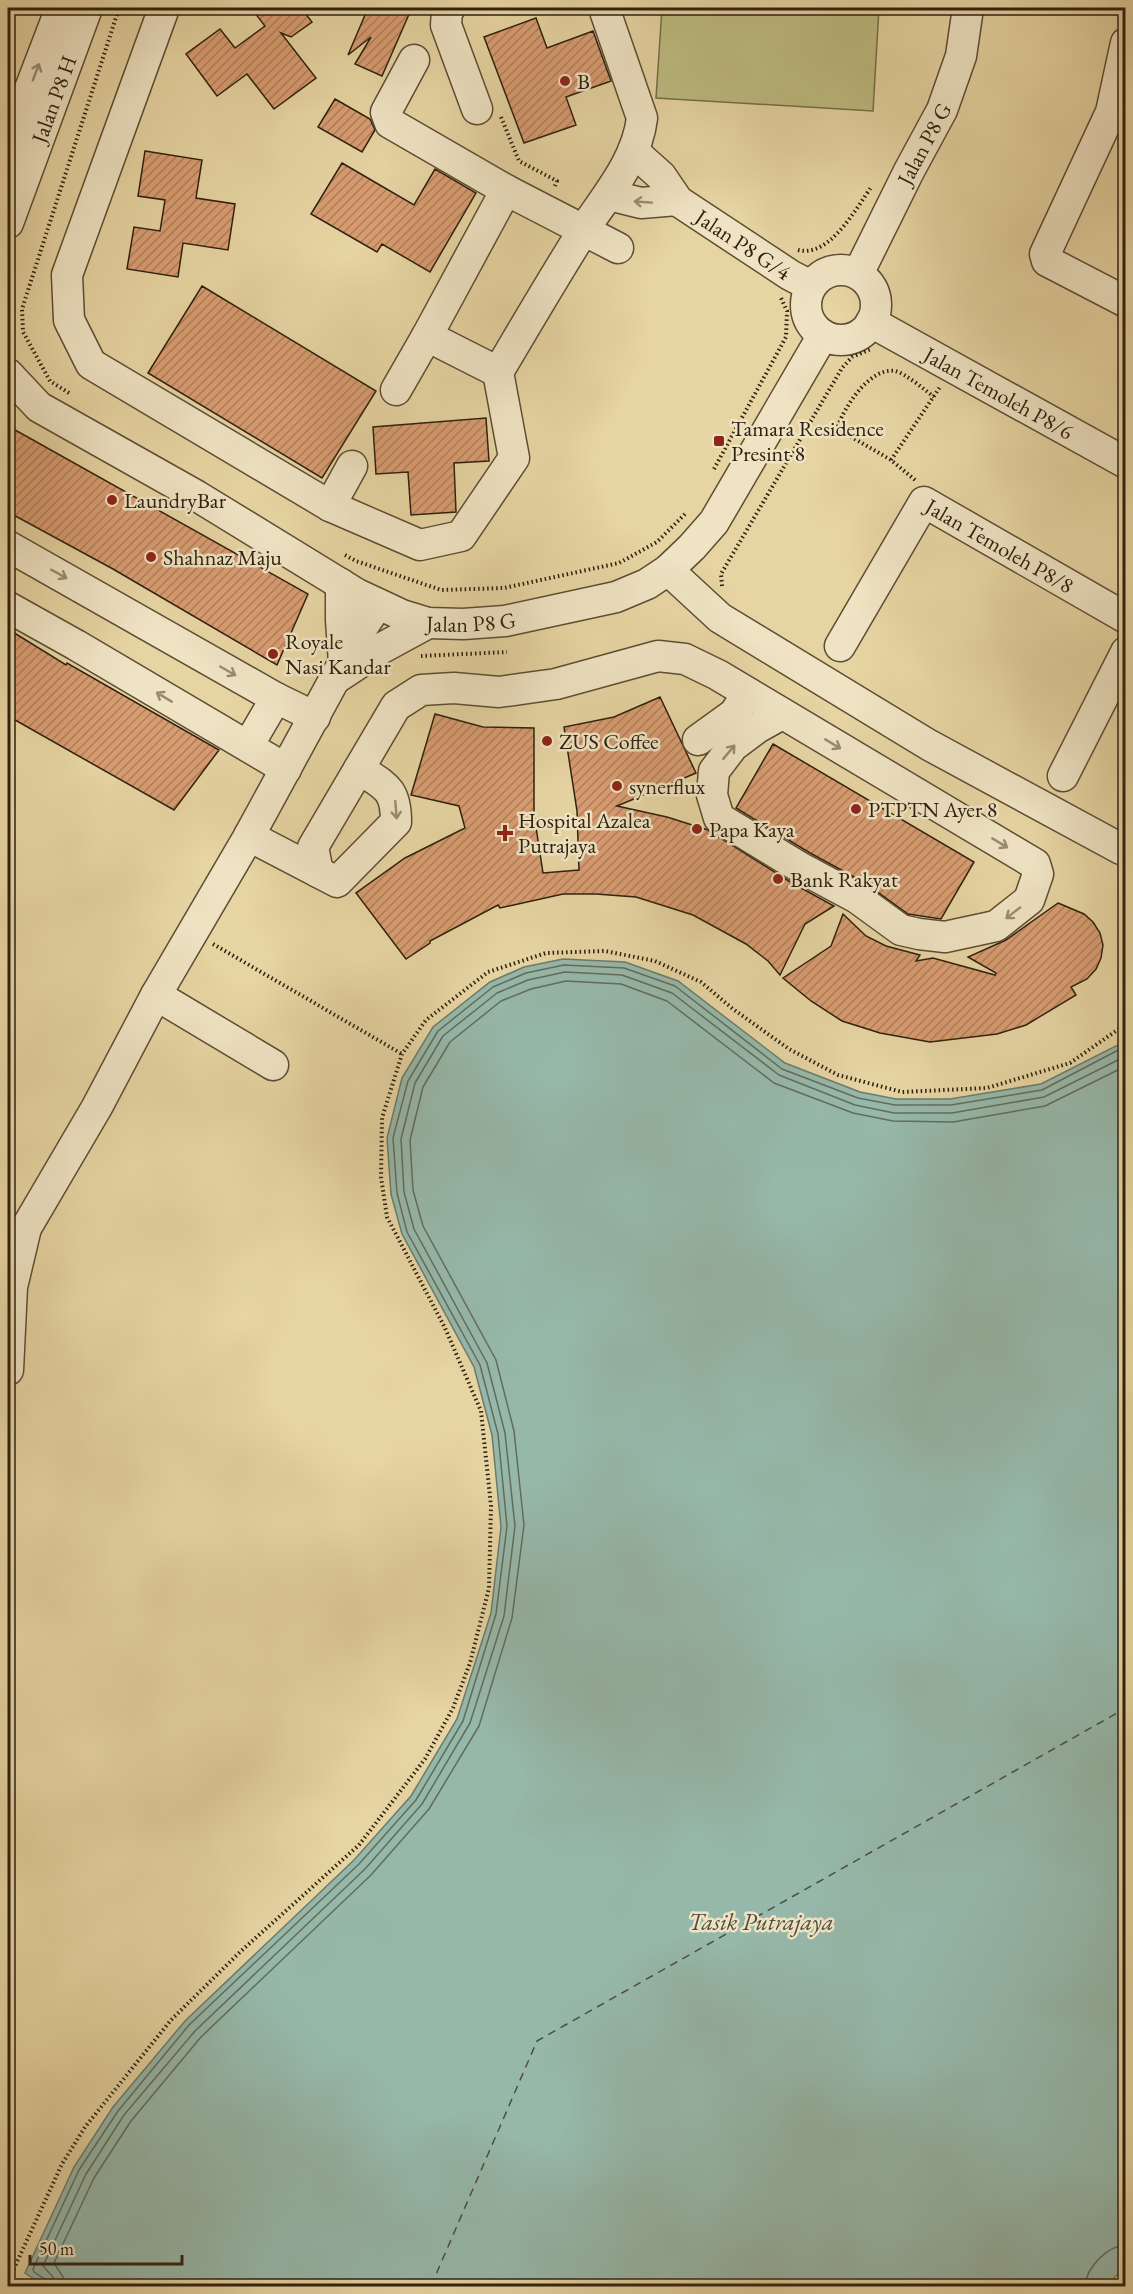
<svg xmlns="http://www.w3.org/2000/svg" width="1133" height="2294" font-family="'EB Garamond',serif">
<style>
.pitch{fill:#bcbb80;stroke:#756e47;stroke-width:1.5}
.water{fill:#96b8aa;stroke:#6c7b6c;stroke-width:1.5}
.lines{fill:none;stroke-linecap:round;stroke-linejoin:round}
.shore{stroke:#626c5c;stroke-width:1.5}
.ferry{stroke:#4d4e3d;stroke-width:1.5;stroke-dasharray:8 6;stroke-linecap:butt}
.building{fill:url(#building-hatch);stroke:#2e200e;stroke-width:1.5}
.minor-casing{stroke:#5c4d33;stroke-width:33}
.path{stroke:#2e200e;stroke-width:4;stroke-dasharray:1.5 3;stroke-linecap:butt}
.minor{stroke:#efe3c3;stroke-width:30}
.oneway{stroke:#988b72}
.poi-dot{fill:#8f2418;stroke:#efe3c3;stroke-width:2}
.labels{text-anchor:middle;stroke-width:5;stroke-linejoin:round;paint-order:stroke}
.poi-label{font-size:22px;fill:#2e200e;stroke:#efe3c3;text-anchor:start}
.street-label{font-size:22px;fill:#2e200e;stroke:#efe3c3}
.water-label{font-size:24px;font-style:italic;fill:#4d4e3d;stroke:#efe3c3}
</style>
<defs>
<pattern id="building-hatch" width="6" height="6" patternUnits="userSpaceOnUse" patternTransform="scale(1.5)"><rect width="6" height="6" fill="#d89c71"/><path d="M-1 1l2-2M0 6l6-6M5 7l2-2" fill="none" stroke="#b07f5b"/></pattern>
</defs>
<rect width="100%" height="100%" fill="#e6d4a2"/>
<filter id="stains"><feTurbulence type="fractalNoise" baseFrequency=".00333" numOctaves="4"/><feColorMatrix values="0 0 0 0 .2 0 0 0 0 .09 0 0 0 0 .02 0 0 0 .5 -.17"/></filter>
<radialGradient id="worn" r=".72"><stop offset=".6" stop-color="#630" stop-opacity="0"/><stop offset="1" stop-color="#630" stop-opacity=".3"/></radialGradient>
<path class="pitch" d="M662 8H879L873 111 656 98Z"/>
<path class="water" d="M563 959 625 962 678 981 785 1063 860 1092 896 1099H950L1041 1084 1120 1044 1125 1038 1126 2266 1106 2286H44L25 2273 74 2167 113 2107 185 2021 354 1860 411 1796 457 1719 491 1613 501 1527 492 1435 474 1367 402 1234 391 1194 387 1138 402 1078 433 1027 490 982 524 967Z"/>
<g class="lines">
<path class="shore" d="M48 2286 46 2280 34 2272 33 2269 79 2170 118 2111 189 2025 359 1864 416 1800 463 1721 496 1614 507 1526 498 1434 480 1365 407 1232 397 1193 393 1138 408 1081 438 1031 493 987 526 973 564 965 624 968 675 986 782 1069 858 1098 895 1105H951L1042 1090 1126 1046
M55 2286 53 2277 43 2266 86 2174 124 2115 195 2031 365 1869 422 1804 470 1723 504 1616 515 1526 505 1433 487 1363 414 1229 404 1192 401 1139 415 1083 443 1036 497 993 528 980 565 972 622 975 672 993 779 1075 855 1105 894 1113H952L1044 1097 1126 1056
M64 2286 63 2277 54 2263 94 2178 131 2121 201 2037 371 1875 429 1809 479 1726 512 1618 524 1525 514 1431 496 1360 423 1226 413 1190 410 1140 423 1087 450 1042 501 1001 531 989 566 981 621 984 667 1001 774 1083 853 1113 893 1121 953 1122 1045 1106 1126 1066
M1085 2286C1086 2268 1107 2246 1126 2245"/>
<path class="ferry" d="M431 2286 537 2041 1126 1708"/>
</g>
<path class="building" d="M251 8H301L312 22 291 37 281 33 316 78 274 109 247 74 217 96 186 54 220 29 235 48 265 26Z
M368 8H412L407 11 410 12 382 76 355 64 371 37 348 55Z
M536 18 547 48 593 31 611 81 566 97 576 125 524 143 484 37Z
M335 99 370 119 375 130 362 152 318 127Z
M145 151 202 160 196 198 235 204 228 250 183 243 178 277 127 269 134 227 160 231 165 200 138 196Z
M342 163 414 205 435 169 476 193 430 272 382 244 377 252 311 214Z
M202 286 376 391 322 478 148 373Z
M486 418 489 461 454 463 456 512 411 515 408 472 376 474 373 427Z
M8 426 308 594 277 665 113 569 8 512Z
M8 629 66 665 67 663 219 750 174 810 8 716Z
M660 697 696 773 617 806 667 817 708 830 792 883 834 906 805 924 780 975 768 961 746 944 693 915 636 897 596 894H563L500 908 498 905 430 941V943L406 959 356 893 405 858 465 828 459 806 411 795 435 714 483 727 534 728V814L543 873 579 870 577 811 564 727 614 717Z
M773 744 974 862 941 919 908 914 865 883 810 853 736 808Z
M1058 903 1084 914 1093 922 1100 933 1103 945 1101 958 1096 969 1087 979 1071 987 1076 995 1026 1025 997 1034 930 1042 880 1033 842 1021 811 1001 783 978 831 946 843 914 866 936 886 946 920 955 916 961 933 958 995 975 996 973 968 957 1006 940Z"/>
<g class="lines">
<g class="minor-casing">
<g id="minor">
<path d="M164 8 67 275 69 320 91 364 330 506 420 545 461 536 514 458 498 372C526 325 554 277 583 231 606 196 637 161 642 118L604 8"/>
<path d="M450 8 447 11 446 25 477 109"/>
<path d="M1126 43 1111 112 1045 254 1047 261 1126 302"/>
<path d="M414 60 386 112 390 123 506 190 618 248"/>
<path d="M8 146 61 8"/>
<path id="s1" d="M633 151 661 176 678 201 790 275 811 286"/>
<path d="M609 195 641 203 677 200"/>
<path id="s2" d="M8 223 87 8"/>
<circle cx="841" cy="305" r="35"/>
<path id="s3" d="M858 274 909 171 942 110 961 56 968 8"/>
<path id="s4" d="M871 322 1126 463"/>
<path d="M498 372 427 336 506 190"/>
<path id="s5" d="M8 374 39 407 197 496 357 594 402 615 428 623 463 624 505 621 616 597 647 584 668 570 692 547 714 522 823 335"/>
<path d="M396 390 427 336"/>
<path d="M330 506 352 466"/>
<path d="M8 546 276 698 315 717"/>
<path d="M668 570 720 618 929 745 1121 849"/>
<path d="M341 584V620L344 663"/>
<path d="M8 607 76 645 286 769"/>
<path id="s6" d="M840 646 924 502 1126 618"/>
<path d="M338 677 382 648 428 623"/>
<path d="M698 740 734 714 748 693"/>
<path d="M248 746 276 698"/>
<path d="M1063 776 1126 652"/>
<path d="M249 836 337 882 396 822C396 788 385 786 359 769"/>
<path d="M318 872 313 847 396 706 421 690 454 688 499 692 556 684 658 656 685 659 718 675 1035 864 1038 874 1029 900 996 926 945 937 919 934 901 930 857 898 801 868 719 818 712 795 714 771 733 746 757 728 782 714"/>
<path d="M156 995 273 1065"/>
<path d="M8 1370 12 1287 26 1228 97 1107 156 995 249 836 364 625 378 604"/>
</g>
</g>
<path class="path" d="M501 117 519 161 557 181 554 188
M798 250C830 258 856 208 872 186
M69 393 50 381 23 332 22 309 119 8
M891 460 940 387
M714 469 786 337 787 311 781 298
M915 480 891 460 841 431 838 426C845 406 870 367 895 371 905 373 925 390 934 397
M345 555 356 561 441 590 504 588 619 563 657 542 686 513
M722 586 721 574 842 368 852 357 871 349
M421 656 507 652
M213 944 402 1054
M26 2286 10 2277 62 2164 85 2127 171 2020 239 1953 359 1845 425 1759 453 1708 470 1663 489 1588 491 1506 481 1411 445 1328 387 1217 381 1177 382 1118 402 1054 426 1020 488 972 546 953 605 951 655 961 701 982 733 1009 789 1049 838 1075 902 1092 987 1088 1070 1063 1126 1024
M1115 2286 1126 2275"/>
<use href="#minor" class="minor"/>
</g>
<defs><path id="oneway-shaft" d="M-6 0H5M1.5-3L5.5 0L1.5 3" fill="none" stroke-width="1.6" stroke-linecap="round" stroke-linejoin="round" transform="scale(1.5)"/></defs>
<g class="oneway">
<use href="#oneway-shaft" transform="translate(36 72) rotate(-69)"/>
<use href="#oneway-shaft" transform="translate(643 202) rotate(-176)"/>
<use href="#oneway-shaft" transform="translate(59 574) rotate(29)"/>
<use href="#oneway-shaft" transform="translate(228 671) rotate(30)"/>
<use href="#oneway-shaft" transform="translate(164 697) rotate(-149)"/>
<use href="#oneway-shaft" transform="translate(833 744) rotate(31)"/>
<use href="#oneway-shaft" transform="translate(729 752) rotate(-50)"/>
<use href="#oneway-shaft" transform="translate(396 810) rotate(85)"/>
<use href="#oneway-shaft" transform="translate(1000 843) rotate(31)"/>
<use href="#oneway-shaft" transform="translate(1013 913) rotate(142)"/>
</g>
<g class="poi-dot">
<circle cx="565" cy="81" r="6"/>
<rect x="713" y="435" width="12" height="12" rx="3"/>
<circle cx="112" cy="500" r="6"/>
<circle cx="151" cy="557" r="6"/>
<circle cx="273" cy="654" r="6"/>
<circle cx="547" cy="741" r="6"/>
<circle cx="617" cy="786" r="6"/>
<circle cx="856" cy="809" r="6"/>
<circle cx="697" cy="829" r="6"/>
<path d="M502 824h6v6h6v6h-6v6h-6v-6h-6v-6h6z"/>
<circle cx="778" cy="879" r="6"/>
</g>
<g class="labels">
<g class="poi-label">
<text x="577" y="89">B</text>
<text x="731" y="436">Tamara Residence<tspan x="731" dy="25">Presint 8</tspan></text>
<text x="124" y="508">LaundryBar</text>
<text x="163" y="565">Shahnaz Maju</text>
<text x="285" y="649">Royale<tspan x="285" dy="25">Nasi Kandar</tspan></text>
<text x="559" y="749">ZUS Coffee</text>
<text x="629" y="794">synerflux</text>
<text x="868" y="817">PTPTN Ayer 8</text>
<text x="518" y="828">Hospital Azalea<tspan x="518" dy="25">Putrajaya</tspan></text>
<text x="709" y="837">Papa Kaya</text>
<text x="790" y="887">Bank Rakyat</text>
</g>
<g class="street-label">
<text dy="8" stroke="none"><textPath href="#s2" startOffset="132">Jalan P8 H</textPath></text>
<text dy="8" stroke="none"><textPath href="#s3" startOffset="146">Jalan P8 G</textPath></text>
<text dy="8" stroke="none"><textPath href="#s1" startOffset="146">Jalan P8 G/4</textPath></text>
<text dy="8" stroke="none"><textPath href="#s4" startOffset="146">Jalan Temoleh P8/6</textPath></text>
<text dy="8" stroke="none"><textPath href="#s6" startOffset="254">Jalan Temoleh P8/8</textPath></text>
<text dy="8" stroke="none"><textPath href="#s5" startOffset="534">Jalan P8 G</textPath></text>
</g>
<g class="water-label">
<text x="761" y="1930">Tasik Putrajaya</text>
</g>
</g>
<rect width="1133" height="2294" fill="none" stroke="#e6d4a2" stroke-width="30"/>
<rect x="9" y="9" width="1115" height="2276" fill="none" stroke="#2e200e" stroke-width="3"/>
<rect x="15" y="15" width="1103" height="2264" fill="none" stroke="#2e200e" stroke-width="1.5"/>
<path d="M30 2255v9h152v-9" fill="none" stroke="#2e200e" stroke-width="3"/>
<text x="39" y="2255" font-size="18" fill="#2e200e" stroke="#efe3c3" stroke-width="4.5" paint-order="stroke">50 m</text>
<rect width="100%" height="100%" filter="url(#stains)"/>
<rect width="100%" height="100%" fill="url(#worn)"/>
</svg>
